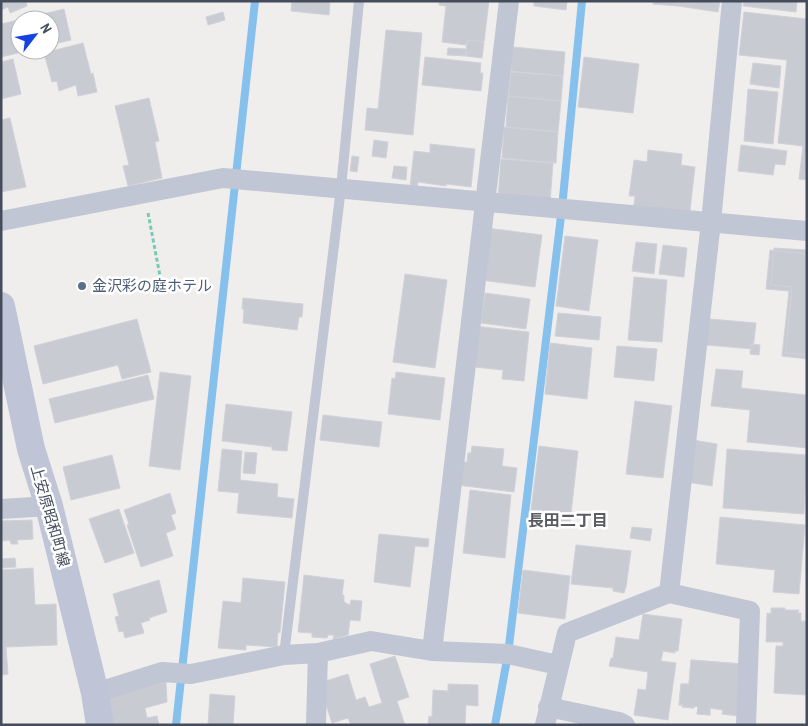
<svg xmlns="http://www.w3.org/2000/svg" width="808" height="726" font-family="'Archivo Narrow','Noto Sans JP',sans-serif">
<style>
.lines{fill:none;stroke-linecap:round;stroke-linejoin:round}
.stream{stroke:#86c0ed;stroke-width:8}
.building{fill:#c9cbd3;stroke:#d1d1d9}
.path{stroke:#72cdb4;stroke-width:3;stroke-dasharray:4 2.5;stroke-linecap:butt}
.service{stroke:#c0c6d3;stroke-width:10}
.minor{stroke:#c0c6d3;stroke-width:20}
.secondary{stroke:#bfc5d7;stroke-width:28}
.service-dot{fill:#5c6f8a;stroke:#fff;stroke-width:2}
.labels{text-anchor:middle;stroke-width:5;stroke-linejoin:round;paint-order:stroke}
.service-label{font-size:15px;fill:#4e5e75;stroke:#fff;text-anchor:start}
.street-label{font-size:15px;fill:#454c5b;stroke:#fff}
.neighbourhood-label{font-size:16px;font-weight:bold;fill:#5a5c62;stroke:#fff}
</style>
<rect width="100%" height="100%" fill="#f0eded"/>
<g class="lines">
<path class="stream" d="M176 725 255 1
M495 725 508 654 562 208 582 1"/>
</g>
<path class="building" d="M1 1H26L27 6 10 13 8 7 1 10Z
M292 1H330L329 15 291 11Z
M439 1H489L484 42 467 40 466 45 442 42 446 6 439 5Z
M534 1H567L566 10 534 6Z
M653 1H679L678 6 653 4Z
M679 1H720L718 12 678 6Z
M744 1H797L796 12 743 6Z
M64 9 71 40 50 45V20H20V50H31L1 57V24Z
M223 12 225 20 208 25 206 17Z
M744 12 807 19V180L799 179 803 146 778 143 787 60 739 55Z
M386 30 422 33 413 135 365 130 367 108 378 109Z
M467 40 484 42 482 58 466 56Z
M83 43 91 74 93 73 97 92 78 96 76 85 59 91 57 81 52 82 44 53Z
M513 47 565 52 563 76 511 71Z
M448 48 466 49V56L447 55Z
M425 57 481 63 480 73H483L481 91 422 85Z
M584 57 639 64 633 113 578 107Z
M13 59 21 94 1 99V62Z
M753 63 781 66 779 88 750 84Z
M511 72 563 76 561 101 508 96Z
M748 89 778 92 773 144 744 141Z
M508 96 561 101 558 132 506 127Z
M149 98 159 141 155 142 162 178 128 186 123 166 129 165 115 106Z
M10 118 26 187 1 192V120Z
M504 127 558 132 556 163 502 158Z
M374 140 388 142 386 158 372 156Z
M430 144 475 149 471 187 446 184V186L418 182 417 186H410L414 151 430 153Z
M741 145 787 151 785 165 775 164 773 175 738 171Z
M648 150 682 154 681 165 695 167 689 219 633 212 635 196H629L634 160 647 162Z
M352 156 359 157 357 172 350 171Z
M501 159 553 163 550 202 498 198Z
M394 166 407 167 406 180 392 178Z
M487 228 542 235 535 287 480 280Z
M565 236 598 240 589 311 556 306Z
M636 242 657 244 654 274 632 271Z
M663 245 687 248 684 277 659 274Z
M774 248 807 250V355L786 353 792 287 771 285Z
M770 250 807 254V359L782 356 789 291 766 289Z
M405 274 447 280 435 368 393 362Z
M634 277 667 280 662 342 628 340Z
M485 293 530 299 526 329 481 323Z
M243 298 303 304 302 317H299L297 330 243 323 244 309H242Z
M558 313 601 317 599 340 555 336Z
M137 319 151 372 122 379 118 365 43 384 34 346Z
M710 319 756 323 753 349 706 345Z
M474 326 529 332 524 381 502 379 503 370 475 367Z
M550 343 592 348 587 399 545 394Z
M751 344 760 345 759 355 750 354Z
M617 346 657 349 654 381 614 377Z
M716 369 743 371 741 388 807 395V448L747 442 750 410 711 406Z
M160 372 191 376 180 470 149 466Z
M396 372 445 378 440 420 388 414 392 378 395 379Z
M148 375 154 399 55 423 49 399Z
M635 401 672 406 663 478 626 474Z
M226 404 292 412 287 451 272 450V447L222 441Z
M323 415 382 422 379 447 320 440Z
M693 440 717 444 712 486 687 482Z
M472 446 504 449 502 466 517 468 514 492 457 485 459 462H467L468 453H471Z
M539 446 578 451 570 523 530 518Z
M222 449 242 451 240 480 278 484 277 497 294 499 292 518 237 513 239 493 218 491Z
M727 449 807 455 804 514 723 508Z
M245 452 257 453 255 474 243 473Z
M112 455 120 488 71 500 63 467Z
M470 490 511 495 505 558 463 553Z
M170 493 176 513 171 515 176 529 166 533 173 556 141 567 127 525 129 524 124 510Z
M119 509 134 553 105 563 89 519Z
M720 517 805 525 799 594 773 592 775 570 716 564Z
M32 520 33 539 17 540 18 544H11L10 540 1 541V521Z
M632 527 652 529 650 541 630 538Z
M379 534 429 539 428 547 415 546 410 587 374 582Z
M576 545 631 551 626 587 624 593 613 591V588L571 584Z
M15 558 16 567 1 568V559Z
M33 568 35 605 56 604 57 645 6 647 8 674 1 675V570Z
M523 570 570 576 565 619 518 613Z
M304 575 344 580 342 595H344V602L350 605 351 600 362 601 360 621 350 620 348 635 333 639 334 635H328L327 638 312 637V633L298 632Z
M243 578 285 582 280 633 278 632 277 647 246 645V650L218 648 223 601 241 603Z
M159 580 167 612 149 618 150 620 141 623 144 633 125 638 123 631 119 632 115 617 119 616 113 594Z
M771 608H785V610H799L798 613H801V621H807V695L774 693 776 646H783V642H766L767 613 771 614Z
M643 614 682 619 678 651H675V653L663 651 661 661 676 663 668 720 634 715 638 689 646 690 648 672 609 666 611 658H613L616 637 639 640Z
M395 656 409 697 397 701 405 725H351L348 718 332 723 319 683 348 674 356 700 365 697 369 707 382 703 370 664Z
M691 660 742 664 739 716 722 714 723 710 710 708V715L697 714 698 707 695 706 694 708 682 707 683 705H679L681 684H689Z
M691 660 742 664 739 716 722 714 723 710 710 708V715L697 714 698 707 695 706 694 708 682 707 683 705H679L681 684H689Z
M163 682H166L167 702 145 708 147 718 157 716 159 725H113L106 697Z
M448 684 478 685V706L466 705 465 725H428L429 716 432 717 433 690 448 691Z
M210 694 235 696 233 725H208Z"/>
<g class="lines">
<path class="path" d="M148 213 160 276"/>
<path class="service" d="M284 655 341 188 359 1"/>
<path class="minor" d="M1 221 223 178 807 231
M1 509 49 506
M669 593 750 611 746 725
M432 651 509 1
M95 693 162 672 191 674 284 655 318 653 371 641 432 651 508 654 558 665
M548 707 619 722 625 725
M316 725 318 653
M545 725 567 633 669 593 711 222 732 1"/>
<path class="secondary" d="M1 306 31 449 49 506 95 693 100 725"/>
</g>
<circle class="service-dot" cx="82" cy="286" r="5"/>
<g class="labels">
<g class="service-label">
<text x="92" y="291">金沢彩の庭ホテル</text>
</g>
<g class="street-label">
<text transform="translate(50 516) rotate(74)" y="5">上安原昭和町線</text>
</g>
<g class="neighbourhood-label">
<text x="568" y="526">長田二丁目</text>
</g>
</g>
<rect width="808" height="726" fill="none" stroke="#454c5b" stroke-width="5"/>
<g transform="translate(35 35) rotate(59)"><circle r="24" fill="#ffffff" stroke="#b5b7bd"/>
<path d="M0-4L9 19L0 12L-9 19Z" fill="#1642e0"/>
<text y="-8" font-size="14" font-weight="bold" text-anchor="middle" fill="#454c5b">N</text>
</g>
</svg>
